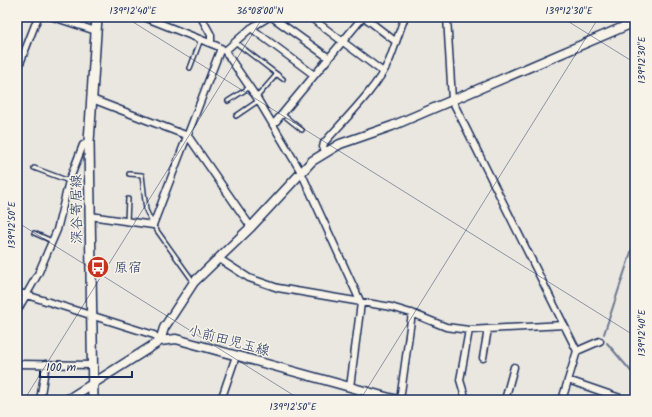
<svg xmlns="http://www.w3.org/2000/svg" width="652" height="417" font-family="Kalam,'Klee One',sans-serif">
<style>
.lines{fill:none;stroke-linecap:round;stroke-linejoin:round}
.stream{stroke:#6d7892;stroke-width:2}
.lane-casing{stroke:#1b2f5e;stroke-width:6}
.street-casing{stroke:#1b2f5e;stroke-width:9}
.secondary-casing{stroke:#1b2f5e;stroke-width:11}
.primary-casing{stroke:#1b2f5e;stroke-width:12}
.lane{stroke:#f7f3e8;stroke-width:3}
.street{stroke:#f7f3e8;stroke-width:6}
.secondary{stroke:#f7f3e8;stroke-width:8}
.primary{stroke:#f7f3e8;stroke-width:9}
.ticks{fill:none;stroke:#1b2f5e;stroke-width:1;stroke-opacity:0.45}
.labels{text-anchor:middle;stroke-width:3;stroke-linejoin:round;paint-order:stroke}
.street-label{font-size:14px;fill:#1b2f5e;stroke:#f7f3e8}
.poi-label{font-size:14px;fill:#1b2f5e;stroke:#f7f3e8;text-anchor:start}
.neatline{fill:none;stroke:#1b2f5e;stroke-width:1.5}
.ticks-label{font-size:10px;text-anchor:middle;fill:#1b2f5e}
</style>
<rect width="100%" height="100%" fill="#eae7e0"/>
<filter id="ink" filterUnits="userSpaceOnUse"><feTurbulence type="fractalNoise" baseFrequency=".025" numOctaves="2"/><feDisplacementMap in="SourceGraphic" scale="8" xChannelSelector="R" yChannelSelector="G"/><feConvolveMatrix kernelMatrix="1 2 1 2 8 2 1 2 1" color-interpolation-filters="sRGB"/></filter>
<g filter="url(#ink)">
<g class="lines">
<path class="stream" d="M604 334 635 240
M607 343 635 376"/>
<g class="lane-casing">
<path id="lane" d="M235 42 283 79
M190 68 201 39
M257 97 277 74
M228 101 250 87
M282 114 302 130
M236 116 258 101
M34 168 69 181
M129 174 142 175 146 210 153 225 193 281
M127 221 128 199
M34 233 52 241"/>
</g>
<g class="street-casing">
<path id="street" d="M53 17 96 31
M144 17 217 46 225 51 257 98 301 172 361 303 350 387
M201 17 211 35V43
M272 17 329 58
M310 17 383 72
M364 17 395 41
M447 17 452 100 577 351 562 400
M251 28 314 75
M225 51 251 28 269 17
M17 71 38 17
M92 99 188 136 251 227
M273 125 363 17
M326 152 323 147 324 143C344 120 377 88 389 61 395 47 399 31 405 17
M90 216 153 225 221 48
M218 258 249 278 278 288 391 307 414 314 446 327 469 330 564 325
M17 292 154 335 160 341
M17 311 38 274 57 230 69 181 83 145 89 142
M577 351 600 341
M483 358 488 329
M17 364 93 365
M568 380 626 400
M40 400 46 364
M221 400 236 356
M365 400 367 391
M400 400 412 313
M466 400 460 380 469 330
M505 400 514 367"/>
</g>
<g class="secondary-casing">
<path id="secondary" d="M160 341 164 328 194 282 251 227 312 161 340 144 392 126 635 22
M67 400 160 341 176 339 397 400"/>
</g>
<g class="primary-casing">
<path id="primary" d="M93 400 89 142 97 17"/>
</g>
<use href="#lane" class="lane"/>
<use href="#street" class="street"/>
<use href="#secondary" class="secondary"/>
<use href="#primary" class="primary"/>
</g>
</g>
<path class="ticks" d="M125 17 635 336M561 17 635 63M17 222 301 400M24 400 263 17M360 400 599 17"/>
<defs>
<g id="bus-disc" transform="scale(1.15)"><circle r="9.5" fill="#c8321e" stroke="#f7f3e8"/><path d="M-5-6H5V4H4V6H2V4H-2V6H-4V4H-5ZM-3.5-4V0h7V-4ZM-3.5 1.2v1.5H-2V1.2ZM2 1.2v1.5H3.5V1.2Z" fill="#fff"/></g>
</defs>
<g fill-rule="evenodd">
<use href="#bus-disc" x="98" y="267"/>
</g>
<g class="labels">
<g class="street-label">
<text transform="translate(76 209) rotate(-91)" y="5">深谷寄居線</text>
<text transform="translate(229 340) rotate(15)" y="5">小前田児玉線</text>
</g>
<g class="poi-label">
<text x="114" y="272">原宿</text>
</g>
</g>
<rect width="652" height="417" fill="none" stroke="#f7f3e8" stroke-width="44"/>
<path d="M40 371v6h92v-6" fill="none" stroke="#1b2f5e" stroke-width="2"/>
<text x="46" y="371" font-size="12" fill="#1b2f5e" stroke="#f7f3e8" stroke-width="3" paint-order="stroke">100 m</text>
<rect x="22" y="22" width="608" height="373" class="neatline"/>
<g class="ticks-label">
<text x="133" y="14">139°12'40"E</text>
<text x="260" y="14">36°08'00"N</text>
<text x="569" y="14">139°12'30"E</text>
<text transform="translate(641 60) rotate(-90)" y="4">139°12'30"E</text>
<text transform="translate(11 225) rotate(-90)" y="4">139°12'50"E</text>
<text transform="translate(641 333) rotate(-90)" y="4">139°12'40"E</text>
<text x="293" y="410">139°12'50"E</text>
</g>
</svg>
